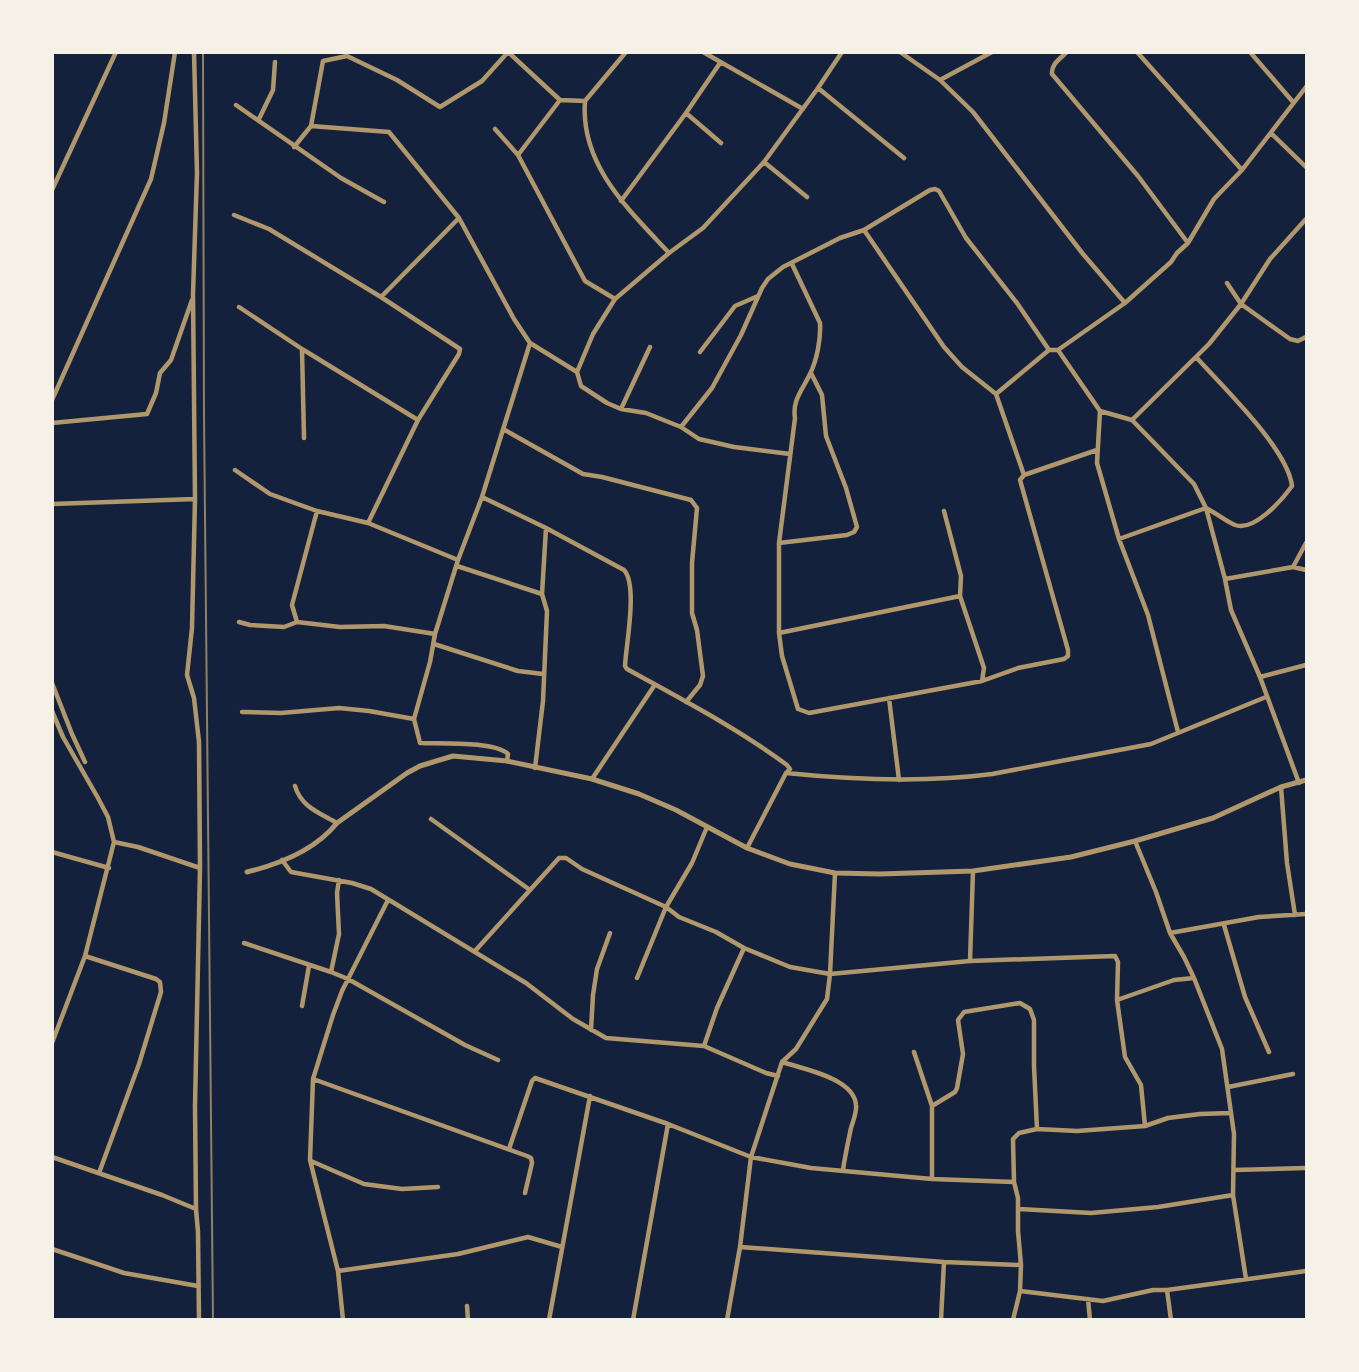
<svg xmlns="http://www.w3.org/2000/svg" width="1359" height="1372" font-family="'Sofia Sans Condensed',sans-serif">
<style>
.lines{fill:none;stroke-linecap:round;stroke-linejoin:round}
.minor{stroke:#b1986c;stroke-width:4.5}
.tertiary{stroke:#b1986c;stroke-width:5}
.rail{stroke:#918062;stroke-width:2}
</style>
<rect width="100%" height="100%" fill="#14213d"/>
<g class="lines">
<path class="minor" d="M194 52 197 173 193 294 195 499 192 628 187 675 194 698 199 742 200 868 195 1106 196 1209 198 1232 199 1320
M508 52 560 100 585 101C580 165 628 209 669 253
M703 52 803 109
M900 52 940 80 973 112 1083 254 1125 303
M1067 52C1060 59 1051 64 1052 74L1138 176 1188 243
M1137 52 1242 170
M1250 52 1293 102
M940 80 992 52
M818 88 904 158
M585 101 626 52
M236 105 341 178 384 202
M686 113 721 143
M259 119 273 90 275 62
M311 126 323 61 347 56 397 80 440 107 482 81 508 52
M495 129 518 155 585 281 615 299
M1271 133 1306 167
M294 147 311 126 389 132 459 218 514 319 530 343 577 372 581 386 607 403 621 409 646 413 681 427 699 439 734 447 790 454
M518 155 560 100
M764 162 807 197
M52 190 116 52
M621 201 686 113 720 63
M234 215 269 229 381 297 460 349 459 354 418 420 368 523
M864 230 944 347 962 367 996 394 1024 475
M792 264 820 323C821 338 817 360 810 374 803 389 792 400 795 418L779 543V633L782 656 798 709 809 713 982 681 1018 668 1064 659 1068 656V650L1020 480 1024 475 1097 450
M1227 283 1241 304 1290 339 1298 341 1306 337
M381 297 459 218
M239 307 302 349 418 420
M302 349 304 438
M1058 350 1125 303 1171 262 1177 253 1188 243 1214 199 1242 170 1306 87
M700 352 735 306 758 296
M577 372 593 334 615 299 669 253 703 228 764 162 818 88 842 52
M996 394 1049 350
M52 400 151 179 164 123 175 52
M621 409 650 347
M1100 411 1097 463 1119 539 1148 615 1178 732
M1132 420 1209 344 1241 304 1270 259 1306 219
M52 423 147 414 156 393 160 373 171 360 192 300
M681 427 712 388 741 335 762 288 768 279 783 267 840 238 864 230 930 190 935 189 939 191 966 238 1017 303 1049 350H1058L1100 411 1132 420 1194 484 1206 508 1225 579 1231 610 1260 677 1299 783
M503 429 583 474 602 477 691 500 697 508 692 563V613L697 630 703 676 700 685 686 702
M235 470 270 494 317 511 368 523 458 560
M482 497 546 528 624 570C638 585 626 645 625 666L627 669C681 699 737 728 787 765L790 769 786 773C855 780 924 783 992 774L1151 744 1266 697
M52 504 195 499
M944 511 961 576 960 596 984 668 982 681
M1119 539 1206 508C1216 513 1225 521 1235 525 1254 532 1282 500 1292 486 1288 449 1222 386 1196 357
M779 543 847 535 854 532 857 527 846 488 826 436 822 395 811 373
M457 566 542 594
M1293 567 1306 543
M1225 579 1293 567 1306 570
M239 622 250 625 284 627 297 622 340 627 384 626 435 634
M297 622 292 605 317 511
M779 633 960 596
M434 644 518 671 543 674
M1260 677 1306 665
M52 683 72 734 85 762
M889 698 899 780
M52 711 63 737 98 798 108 817 114 842 85 956 52 1043
M242 712 281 713 339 708 369 711 414 719
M507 761 508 754C494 741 441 744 420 743L414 719 430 662 435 634 458 560 482 497 530 343
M535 768 543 701 547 611 542 594 546 528
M592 779 654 686
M295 786C301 807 320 813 337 823
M1281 787 1287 863 1295 915
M431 819 530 890
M1135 841 1156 892 1170 933 1184 957 1194 978 1222 1049 1234 1134 1233 1195 1246 1279
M114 842 138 847 200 868
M747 848 786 773
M52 852 109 868
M282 860 291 872 352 883 371 889 526 983 573 1019 606 1038 704 1046 766 1073 778 1076
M1224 925 1245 997 1269 1052
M1170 933 1259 917 1306 914
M244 943 331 972 348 979 465 1045 498 1060
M475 951 559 858H566L582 869 666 907 679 917 716 932 744 948 790 967 830 974 970 961 1115 956 1118 962 1117 1000 1125 1057 1141 1085 1145 1126
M85 956 156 979 160 982 161 992 139 1064 99 1173
M970 961 973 871
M331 972 339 934 337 893 339 880
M637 978 666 907 692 863 707 827
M1117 1000 1174 980 1194 978
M302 1006 309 966
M591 1030 593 995 597 969 610 933
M704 1046 717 1008 744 948
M914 1052 932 1106V1179
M782 1062C803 1069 854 1078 856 1105 857 1112 853 1121 851 1128 848 1142 845 1156 843 1170
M313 1079 527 1156 531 1158 532 1163 525 1193
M1228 1087 1293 1074
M932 1106 955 1092 957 1088 963 1054 958 1020 964 1012 1020 1003 1030 1009 1034 1020V1066L1037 1129
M509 1149 532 1081 535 1078 668 1124 751 1157 811 1168 932 1179 1014 1182
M52 1157 162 1195 196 1209
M311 1161 364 1184 402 1189 438 1187
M1234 1170 1306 1168
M1019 1209 1091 1213 1158 1207 1233 1195
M740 1247 944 1262 1021 1265
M52 1249 124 1273 198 1286
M338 1271 458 1254 528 1237 562 1247
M1167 1290 1171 1320
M1020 1291 1103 1301 1153 1290H1167L1306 1271
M1088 1299 1090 1320
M467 1306 468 1320
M343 1320 338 1271 310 1160 313 1079 333 1015 342 991 388 900
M549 1320 590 1096
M633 1320 668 1124
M727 1320 740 1247 751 1157 782 1062 796 1049 827 999 830 974 835 873
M941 1320 944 1262
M1013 1320 1020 1291 1021 1265 1018 1231V1198L1014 1182 1013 1139 1019 1133 1037 1129 1077 1131 1145 1126 1168 1118 1200 1114 1230 1113"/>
<path class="tertiary" d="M247 872C280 864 316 849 337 823L407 773 420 766 453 756 507 761 592 779 639 794 676 810 747 848 790 864 835 873 880 874 973 871 1071 857 1135 841 1213 818 1281 787 1306 780"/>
<path class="rail" d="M203 52 204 415 213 1320"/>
</g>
<rect width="1359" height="1372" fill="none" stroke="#f6f1e7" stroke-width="108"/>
</svg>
